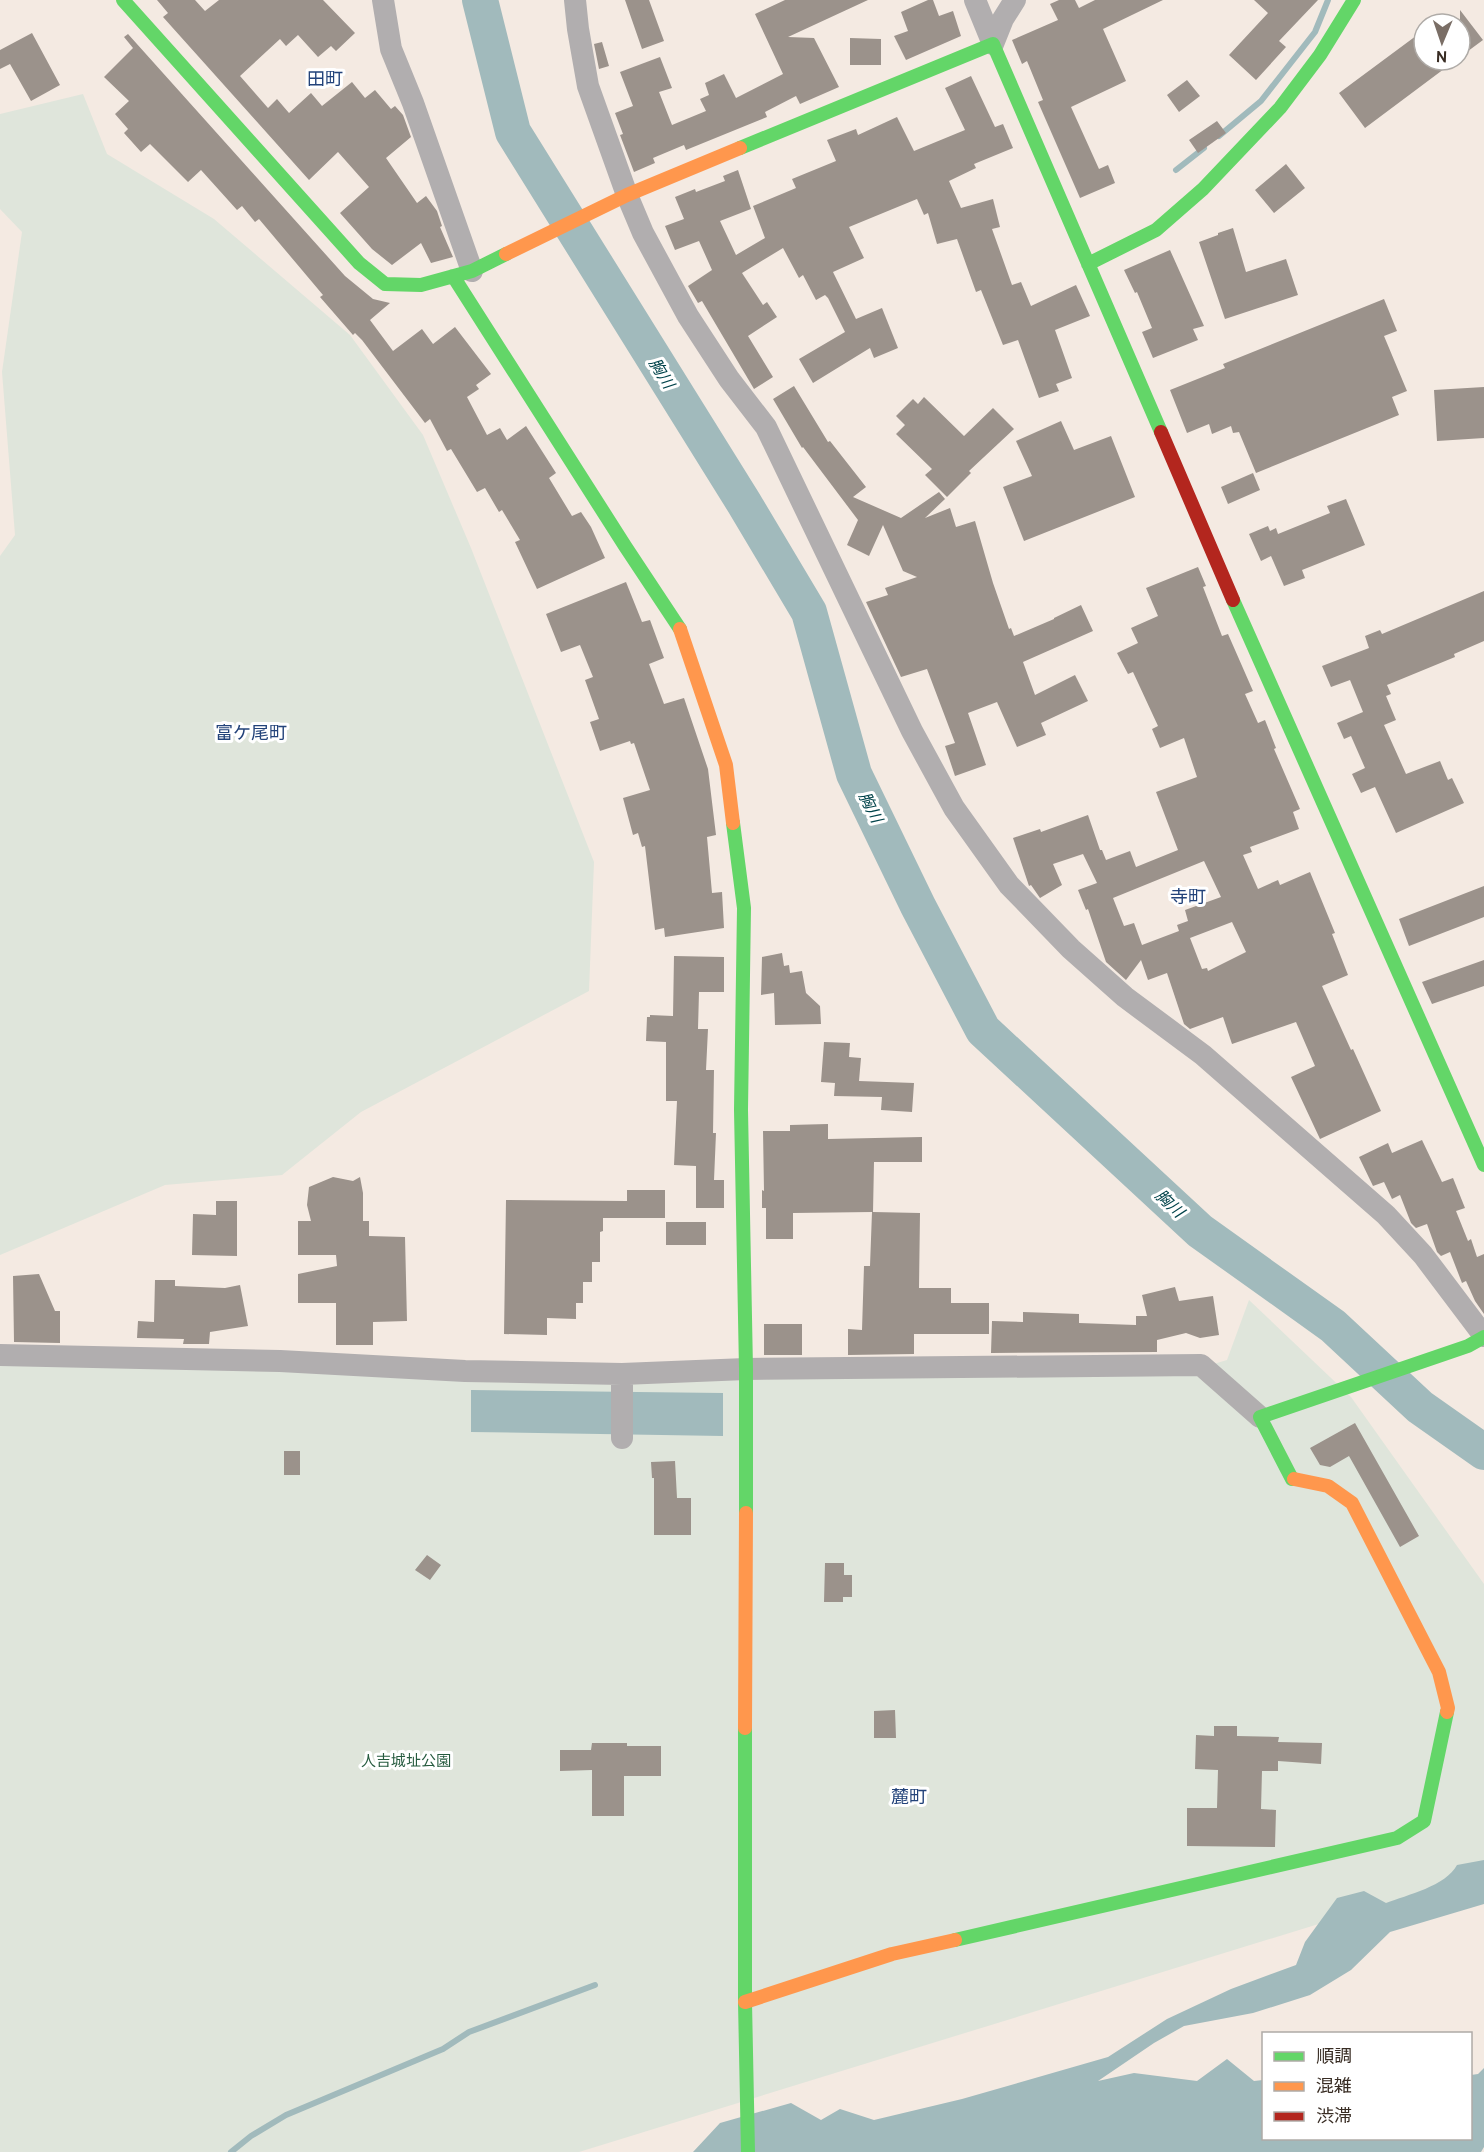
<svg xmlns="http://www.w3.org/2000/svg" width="1484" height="2152" font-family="Overpass,'Noto Sans JP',sans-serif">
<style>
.green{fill:#dfe5db}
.water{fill:#a1babc}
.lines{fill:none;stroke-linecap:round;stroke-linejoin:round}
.stream{stroke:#a1babc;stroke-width:6}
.river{stroke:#a1babc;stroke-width:36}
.building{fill:#9b928b;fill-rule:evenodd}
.street{stroke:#b1aeaf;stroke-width:22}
.fast{stroke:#63d668;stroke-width:14}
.slow{stroke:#ff974d;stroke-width:14}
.jam{stroke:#b3261e;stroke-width:14}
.labels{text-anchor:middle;stroke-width:6;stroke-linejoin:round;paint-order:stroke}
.park-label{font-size:15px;fill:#265b3f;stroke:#fff}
.water-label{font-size:16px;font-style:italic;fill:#01434a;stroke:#fff}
.quarter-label{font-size:18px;fill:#23437a;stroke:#fff}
</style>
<rect width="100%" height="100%" fill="#f4eae2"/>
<path class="green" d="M83 94 107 154 214 219 350 335 423 435 471 548 594 862 589 991 361 1112 282 1175 165 1185 0 1255V556L15 535 2 372 22 232 0 209V114Z
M1249 1300 1351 1397 1484 1584V1873L579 2152H0V1363L1197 1369 1227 1360Z"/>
<path class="water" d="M471 1390 723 1393V1436L471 1432Z
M1484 1860V1904L1390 1932 1351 1970 1310 1995 1253 2013 1184 2026 1154 2043 1098 2081 1134 2073 1197 2081 1227 2059 1254 2081 1263 2080 1264 2138H1470L1471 2075 1478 2074 1484 2068V2147L1481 2152H693L720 2123 791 2103 821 2120 840 2109 874 2120 962 2099 1108 2057 1167 2019 1231 1989 1296 1965 1305 1942 1337 1898 1364 1891 1386 1903C1407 1895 1446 1886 1457 1865Z"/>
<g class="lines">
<path class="stream" d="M1219 136 1261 101 1315 32 1328 0
M1176 170 1204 148
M231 2152 251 2136 286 2115 443 2049 469 2032 595 1985"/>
<path class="river" d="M480 0 513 132 744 503 809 612 854 774 918 906 983 1030 1200 1231 1333 1326 1420 1407 1484 1452"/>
</g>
<path class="building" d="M157 0H195L205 11 219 0H323L355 33 336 51 331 46 318 57 298 35 286 46 280 39 240 76 268 108 277 99 289 113 311 93 322 106 352 82 365 98 375 90 391 109 395 106 403 115 411 137 386 158 417 203 426 196 437 211 442 226 440 227 453 257 431 263 421 243 392 265 372 249 340 213 369 187 338 152 309 180 163 17 168 13Z
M625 0H649L664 41 642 49Z
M785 0H868L788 37 814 38 839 87 800 104 796 96 765 112 767 117 686 150 684 145 653 158 655 163 634 172 620 135 623 134 615 113 633 106 620 72 660 57 672 88 659 92 672 125 706 111 700 99 709 95 705 83 724 74 736 98 783 74 755 14Z
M928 0H933L939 16 953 11 961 36 906 60 894 36 908 31 901 12Z
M1059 0H1075L1079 8 1095 0H1163L1103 29 1126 81 1071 107 1099 169 1108 165 1115 183 1080 198 1038 102 1043 100 1027 61 1022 64 1012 40 1058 20 1050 4Z
M1254 0H1318L1279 41 1286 47 1256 80 1229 55 1268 13Z
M1460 10 1483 40 1460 57Z
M1424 30V60H1456L1365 128 1339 93Z
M32 33 60 85 31 101 10 64 0 69V50Z
M128 34 345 276 373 299 390 303 370 320 393 351 422 329 433 344 455 327 491 374 476 385 479 389 467 397 487 435 500 428 507 440 526 426 556 473 549 478 572 516 581 512 591 527 605 558 537 589 515 542 520 540 502 510 499 512 485 488 477 492 451 449 447 451 430 419 425 423 362 340 355 333 353 335 320 297 323 295 259 219 255 222 242 206 237 210 201 170 188 182 150 144 141 152 124 133 128 129 115 114 129 101 104 77 133 48 124 37Z
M850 38 881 39V65H850Z
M602 42 609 66 599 69 594 44Z
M971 76 995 127 1003 124 1013 148 974 164 976 168 949 181 961 208 993 199 1000 227 992 229 1012 285 1021 282 1031 306 1076 285 1090 316 1055 330 1072 378 1056 384 1059 391 1039 398 1018 340 1003 345 981 290 976 292 957 239 937 244 928 213 924 215 917 199 849 227 864 258 833 272 856 319 882 308 898 348 874 358 870 348 813 383 799 359 845 332 828 298 825 295 816 300 803 275 799 278 783 248 742 273 763 305 767 302 777 317 748 336 773 377 754 389 702 301 698 303 688 286 712 270 699 241 675 250 665 226 684 219 675 197 695 189 696 192 725 181 723 176 738 170 751 209 720 221 736 255 765 238 753 206 796 188 792 179 836 161 827 140 856 129 858 135 897 117 914 151 965 130 945 88Z
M1187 80 1200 96 1179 112 1167 95Z
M1217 121 1226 133 1198 153 1189 140Z
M1286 164 1305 188 1274 213 1255 190Z
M1233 228 1246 272 1286 259 1298 295 1225 319 1199 242 1218 235V233Z
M1170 250 1204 326 1193 329 1198 340 1153 358 1142 332 1152 328 1137 292 1135 293 1124 270Z
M1384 299 1397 331 1384 336 1407 391 1392 397 1399 415 1256 473 1239 432 1233 433 1231 426 1212 434 1209 424 1187 433 1170 390 1225 368 1223 364Z
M794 386 828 442 830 441 866 487 853 497 901 518 939 492 945 499 925 518 950 508 956 527 975 521 993 583 1009 629 1011 628 1014 636 1054 619V618L1081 605 1093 631 1023 662 1035 695 1075 675 1088 701 1041 723 1046 735 1017 747 997 702 968 713 986 765 955 776 945 746 955 743 927 669 901 677 866 602 888 595 885 588 917 577 903 571 883 525 869 556 847 545 858 520 803 447 802 448 773 399Z
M1484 387V438L1437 441 1434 390Z
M924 397 964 436 993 408 1014 429 969 471 971 473 947 497 925 475 932 469 896 434 905 425 896 416 913 399 918 404Z
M1061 421 1074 450 1111 436 1135 497 1024 541 1003 487 1032 476 1016 441Z
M1253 473 1260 490 1228 504 1221 487Z
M1346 499 1365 545 1302 570 1305 578 1284 586 1271 556 1261 561 1249 534 1268 526 1270 531 1276 528 1278 534 1330 513 1327 506Z
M1198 567 1206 586 1203 587 1222 636 1228 634 1253 691 1245 694 1258 723 1265 720 1276 748 1274 749 1300 809 1293 812 1299 829 1250 847 1252 852 1243 855 1258 889 1278 880 1280 885 1310 872 1335 933 1332 934 1348 975 1322 986 1351 1050 1353 1049 1381 1111 1320 1139 1291 1077 1315 1066 1296 1022 1232 1044 1223 1017 1190 1029 1184 1024 1167 973 1148 980 1141 960 1126 980 1106 962 1088 909 1086 910 1078 890 1097 883 1083 854 1053 864 1062 885 1040 898 1031 885 1029 886 1013 838 1040 829 1041 832 1088 815 1100 850H1102L1106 860 1130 851 1136 867 1178 850 1156 792 1197 777 1184 738 1160 748 1152 729 1158 726 1133 672 1128 674 1117 653 1138 643 1131 628 1158 616 1146 588ZM1204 861 1221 897 1185 910 1188 921 1177 925 1179 931 1142 945 1134 923 1124 926 1113 898ZM1232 922 1246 952 1208 971 1207 968 1202 969 1190 938Z
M626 582 642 622 650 620 664 658 649 664 664 704 684 698 708 769 716 835 707 837 712 893 722 892 724 928 665 937 664 928 655 930 645 846 642 847 638 833 633 835 623 798 650 790 634 743 631 744 630 741 600 751 590 722 599 719 585 680 593 677 580 645 561 652 546 614Z
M1484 591V641L1454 654 1455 657 1387 685 1391 694 1386 696 1396 720 1384 725 1406 774 1440 761 1448 780 1452 778 1464 803 1396 833 1375 787 1361 793 1352 774 1365 768 1351 736 1344 739 1337 723 1363 712 1350 680 1331 687 1322 666 1369 648 1365 636 1380 630 1382 634Z
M1484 886V917L1409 946 1399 919Z
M782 953 784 966 789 965 790 973 802 971 806 993 820 1006 821 1024 775 1025 774 993 761 995 762 957Z
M674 956 724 957V992H699L698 1029H708L706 1070H714L713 1133H716L714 1180H724V1208H696V1166L674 1165 677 1101H666V1042L646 1041 647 1017H650V1015L673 1016Z
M1484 960V986L1432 1004 1422 982Z
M824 1042 850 1043 849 1057 861 1058 859 1081 914 1083 912 1112 881 1110 882 1097 834 1096 835 1083 821 1082Z
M828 1124V1139L922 1137V1162H874L873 1212 920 1213 919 1288H951V1303H989V1334H914V1354L848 1355V1329L862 1330 864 1266H870L872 1212 793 1213V1239H766V1208H762V1190L764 1191 763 1131H790V1125Z
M1422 1140 1442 1182 1453 1178 1465 1208 1456 1211 1468 1241 1471 1239 1477 1257 1484 1254V1314L1475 1301 1466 1281 1462 1283 1450 1252 1441 1256 1437 1252 1427 1224 1416 1228 1411 1223 1400 1195 1392 1199 1384 1182 1373 1186 1359 1157 1388 1143 1392 1153Z
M333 1177 353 1181 360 1177 363 1193V1221H369V1236L405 1237 407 1321 373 1322V1345H336V1303H298V1274L337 1266 336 1255H298V1221H311L307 1205 309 1187Z
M627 1190H665V1218H603V1231L600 1232V1262H592V1282H583V1303H576V1319L547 1318V1335L504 1334 506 1200 627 1201Z
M216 1201H237V1256L192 1255 193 1214 216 1215Z
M666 1222H706V1245H666Z
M39 1274 55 1311H60V1343L14 1342 13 1276Z
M155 1280H175V1286L225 1288 240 1285 248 1326 210 1332 209 1344H183L184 1339 137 1338 138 1321 154 1322Z
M1175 1287 1179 1301 1213 1296 1219 1335 1200 1338 1186 1333 1157 1340V1352L991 1353 992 1321 1023 1322V1312L1079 1314V1323L1136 1325V1316H1147L1142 1295Z
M764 1324H802V1355H764Z
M1355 1423 1419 1536 1400 1547 1349 1456 1330 1467 1320 1465 1310 1448Z
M284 1451H300V1475H284Z
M675 1461 677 1498H691V1535H654V1478H652L651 1462Z
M427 1555 441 1565 430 1580 415 1570Z
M825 1563H844V1575H852V1597H843V1602H824Z
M895 1710 896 1738H874V1711Z
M1214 1726H1237V1736L1279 1737 1278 1742 1322 1743 1321 1764 1278 1761V1771H1262L1261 1809 1276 1810 1275 1847 1187 1846V1808H1217L1218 1770 1195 1769 1196 1735 1214 1736Z
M592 1743H627V1746H661V1776H624V1816H592V1770L560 1771V1750H591Z"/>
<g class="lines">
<path class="street" d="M383 0 391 49 413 103 472 271
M575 0 578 29 588 86 627 195 643 233 688 316 729 379 766 427 912 731 954 808 1009 885 1071 949 1125 997 1203 1055 1386 1215 1423 1255 1484 1336
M975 0 993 44
M993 44 1003 19 1015 0
M0 1355 280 1361 465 1371 622 1374 746 1369 1201 1365 1260 1417
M622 1438V1374"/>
<path class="fast" d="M123 0 359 263 385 284 421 285 472 271 506 254
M740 148 993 44 1161 432
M1088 264 1156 230 1203 189 1280 108 1320 55 1354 0
M453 276 625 546 680 629
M1233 600 1484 1165
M733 823 744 908 741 1110 746 1369V1513
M1294 1479H1292L1260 1417 1468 1346 1484 1337
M745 1728V2002L748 2152
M955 1940 1397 1838 1424 1821 1447 1712"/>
<path class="slow" d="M506 254 627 195 740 148
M680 629 726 765 733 823
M1294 1479 1328 1486 1352 1503 1439 1672 1448 1708 1447 1712
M745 1728 746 1513
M745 2002 892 1954 955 1940"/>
<path class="jam" d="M1161 432 1233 600"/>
</g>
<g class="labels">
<g class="park-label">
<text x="406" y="1766">人吉城址公園</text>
</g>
<g class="water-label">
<text transform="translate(662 373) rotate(58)" y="6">胸川</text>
<text transform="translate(871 807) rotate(63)" y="6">胸川</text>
<text transform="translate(1170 1203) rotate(43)" y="6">胸川</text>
</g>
<g class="quarter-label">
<text x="325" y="85">田町</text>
<text x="251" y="739">富ケ尾町</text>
<text x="1188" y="903">寺町</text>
<text x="909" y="1803">麓町</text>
</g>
</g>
<rect x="1262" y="2032" width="210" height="108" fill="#ffffff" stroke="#afaba7" stroke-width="1.5"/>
<rect x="1274" y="2052" width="30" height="9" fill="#63d668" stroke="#afaba7" stroke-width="1.5"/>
<text x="1316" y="2062" font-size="18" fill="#382c23">順調</text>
<rect x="1274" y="2082" width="30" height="9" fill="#ff974d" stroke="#afaba7" stroke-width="1.5"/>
<text x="1316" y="2092" font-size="18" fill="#382c23">混雑</text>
<rect x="1274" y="2112" width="30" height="9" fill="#b3261e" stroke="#afaba7" stroke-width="1.5"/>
<text x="1316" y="2122" font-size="18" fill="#382c23">渋滞</text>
<g transform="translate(1442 42) rotate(182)"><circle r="28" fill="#ffffff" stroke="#afaba7" stroke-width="1.5"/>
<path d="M0-4.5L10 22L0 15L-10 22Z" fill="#7a6e66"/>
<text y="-9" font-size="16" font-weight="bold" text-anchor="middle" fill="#382c23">N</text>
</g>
</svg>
